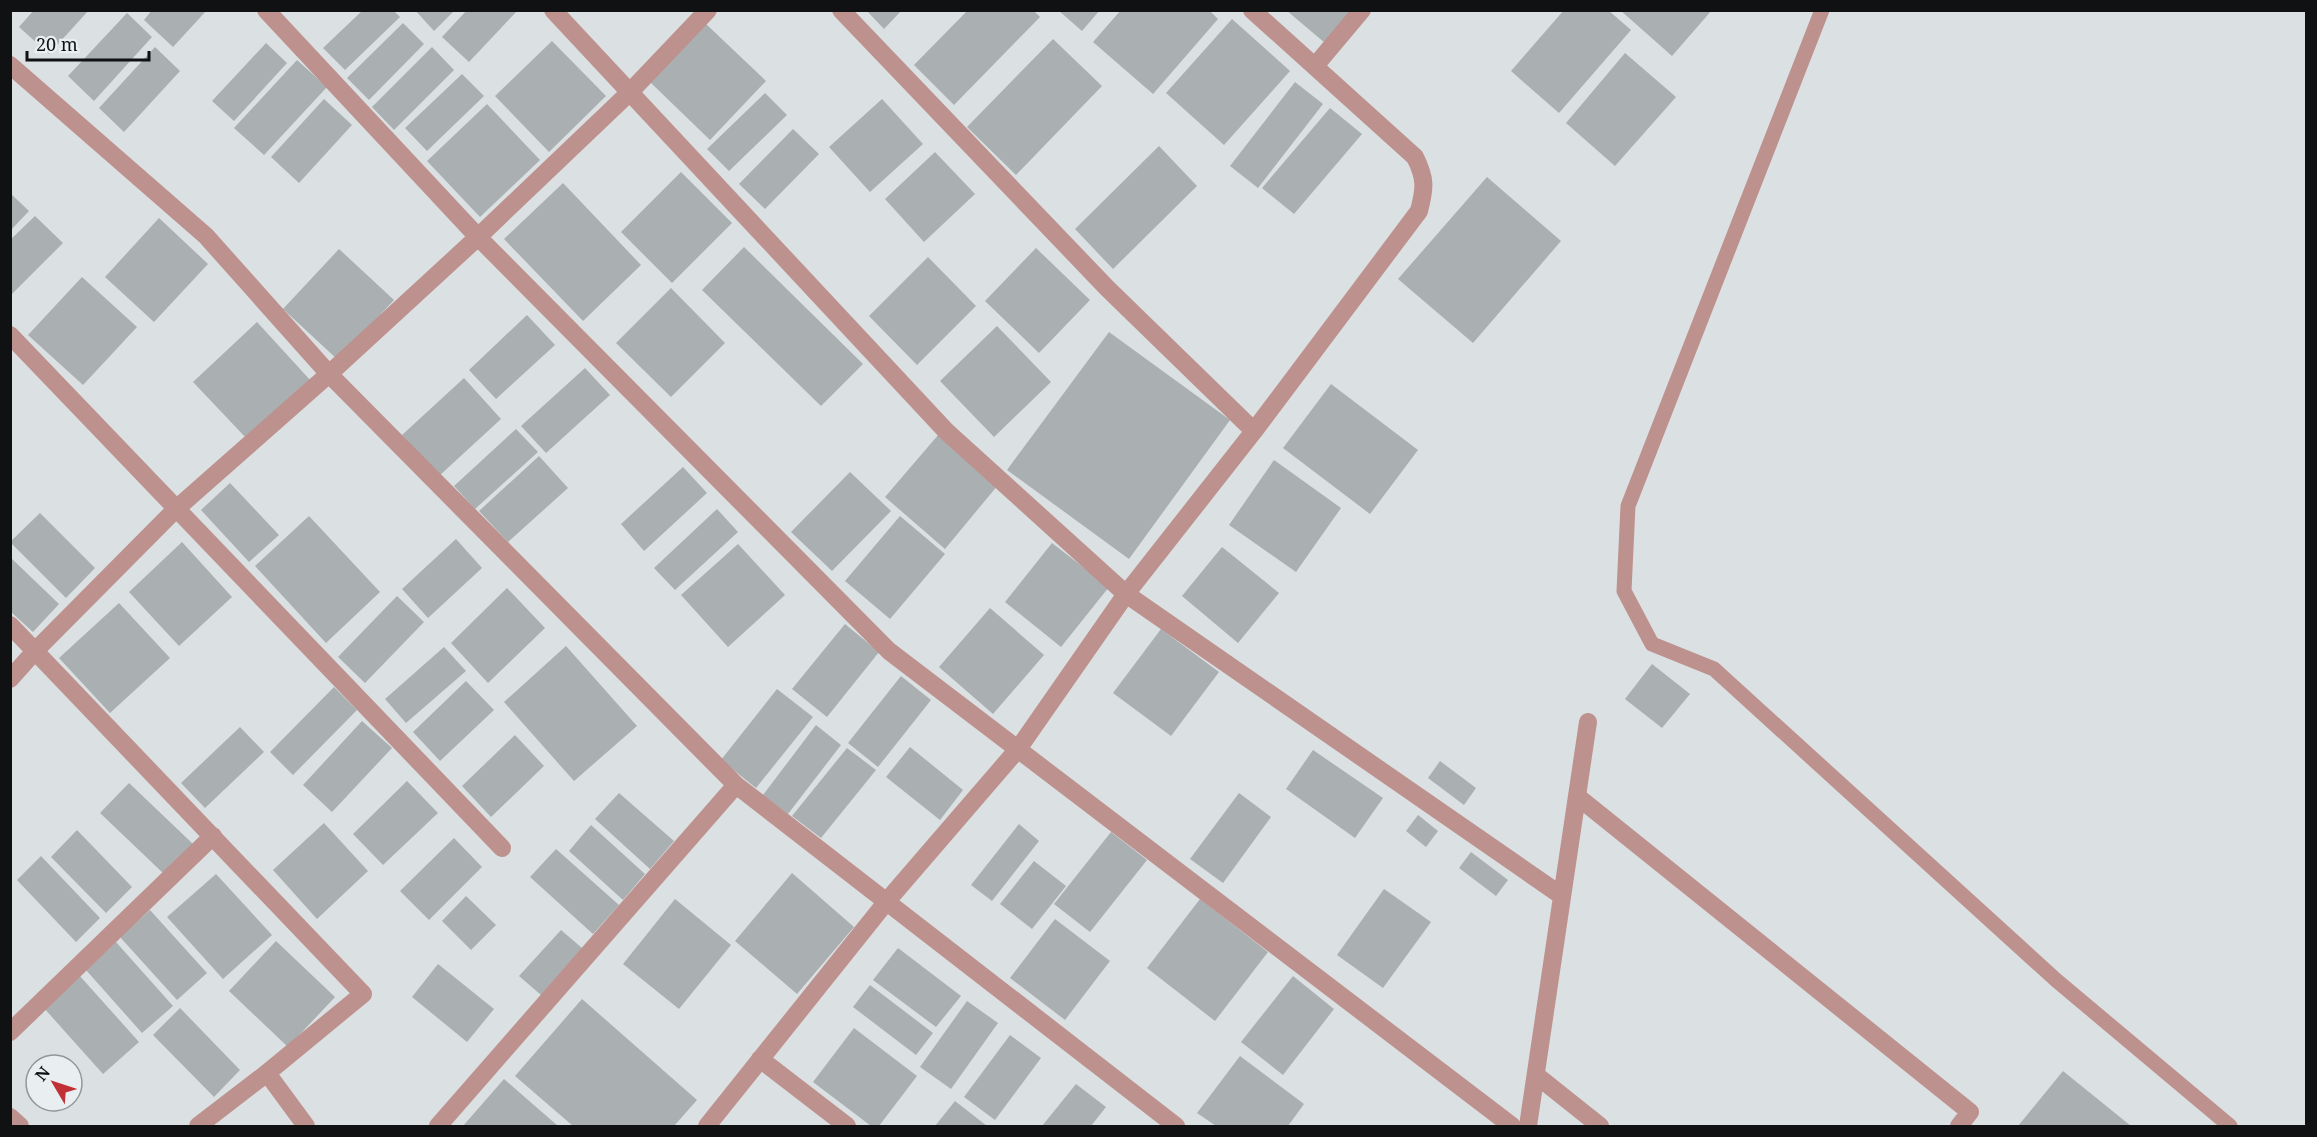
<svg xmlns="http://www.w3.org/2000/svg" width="2317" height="1137" font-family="'Noto Serif',serif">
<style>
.building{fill:#aaafb1}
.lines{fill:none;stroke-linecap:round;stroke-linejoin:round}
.lane{stroke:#bd918d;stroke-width:15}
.street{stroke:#bd918d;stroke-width:18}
</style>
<rect width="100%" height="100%" fill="#dbe0e3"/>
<path class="building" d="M34 10H89L49 54 19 27Z
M152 10H207L173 47 144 20Z
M363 10H393L400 17 345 70 323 48Z
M415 10H455L434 31Z
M467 10H518L469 62 442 37Z
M866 10H902L884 29Z
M968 10H1033L1040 17 954 105 914 65Z
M1058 10H1100L1082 31Z
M1121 10H1209L1218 19 1153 94 1093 42Z
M1286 10H1352L1325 43Z
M1564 10H1608L1631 30 1559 113 1511 71Z
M1620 10H1712L1672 56Z
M127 13 152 37 94 101 68 76Z
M1232 19 1290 71 1224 145 1166 93Z
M403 23 424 44 369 100 347 78Z
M705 23 766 81 710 140 650 82Z
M1053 39 1102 86 1016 175 967 127Z
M552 41 606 96 549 152 495 96Z
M266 43 287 63 234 121 212 101Z
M155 47 180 71 124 132 99 108Z
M432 47 454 70 394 130 372 107Z
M1625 53 1676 97 1615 166 1566 123Z
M297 60 327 87 264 155 234 128Z
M462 74 484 96 427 151 405 128Z
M1295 82 1323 104 1258 188 1230 166Z
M765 93 787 115 729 171 707 149Z
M324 99 352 125 299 183 271 157Z
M882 99 923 144 870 192 829 147Z
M487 104 540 160 480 217 427 161Z
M1330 108 1362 134 1294 214 1262 188Z
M793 129 819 154 765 209 739 184Z
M1159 146 1197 186 1113 269 1075 229Z
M935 152 975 194 924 242 885 199Z
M681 172 732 223 672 283 621 232Z
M1487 177 1561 241 1473 343 1398 279Z
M563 183 641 265 583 321 504 239Z
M10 193 29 211 10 231Z
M35 216 63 243 10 296V240Z
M159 218 208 264 154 322 105 277Z
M744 247 863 364 821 406 702 290Z
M1036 248 1090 300 1039 353 985 301Z
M339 249 394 300 338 360 283 309Z
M928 257 976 306 917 365 869 316Z
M82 277 137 327 83 385 28 335Z
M671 288 725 343 671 397 616 343Z
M527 315 555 345 496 399 469 370Z
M257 322 311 381 248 440 193 382Z
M997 326 1051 382 994 437 940 381Z
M1109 332 1230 420 1129 559 1007 470Z
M585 368 610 395 546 453 521 426Z
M464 378 501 419 439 476 402 435Z
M1331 384 1418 450 1370 514 1283 448Z
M516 429 538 452 475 509 454 486Z
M939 434 998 485 945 549 885 497Z
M539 456 568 488 508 542 479 511Z
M1274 460 1341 508 1296 572 1229 525Z
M683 467 707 493 644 551 621 524Z
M850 472 891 511 832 571 791 532Z
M230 483 279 535 249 562 201 510Z
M717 509 738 532 675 590 654 568Z
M40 513 95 568 66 598 10 542Z
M309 516 380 592 326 643 255 566Z
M900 516 945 554 890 619 845 581Z
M456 539 482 568 428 618 402 589Z
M182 542 232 597 179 646 129 592Z
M1052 543 1109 587 1061 647 1005 602Z
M738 544 785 595 728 647 681 595Z
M1222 547 1279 593 1238 643 1182 596Z
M10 557 59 604 33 632 10 611Z
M507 588 545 628 488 683 451 643Z
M397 596 424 622 365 683 338 657Z
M119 603 170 658 110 713 59 658Z
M990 608 1044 655 993 714 939 667Z
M845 624 879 652 827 717 792 689Z
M1161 629 1219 672 1171 736 1113 693Z
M566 646 637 726 574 781 504 702Z
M444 647 466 671 406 723 385 699Z
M1652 664 1690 694 1662 728 1625 699Z
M901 676 931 700 878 767 848 743Z
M466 681 494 710 440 761 413 732Z
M334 687 357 710 293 775 270 752Z
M777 689 813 717 756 788 721 760Z
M362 721 392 748 332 812 303 785Z
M816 725 841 745 788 814 763 795Z
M240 727 264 752 205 808 181 783Z
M515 735 544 766 491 817 462 786Z
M910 747 963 790 940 820 886 777Z
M847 748 876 770 821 838 792 816Z
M1313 750 1383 798 1355 838 1286 789Z
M1440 761 1476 788 1464 805 1428 778Z
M407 781 438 813 383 865 353 834Z
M129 783 193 844 164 874 100 813Z
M619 793 674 841 650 869 595 819Z
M1239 793 1271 817 1223 883 1190 859Z
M1418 815 1438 831 1426 847 1406 831Z
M324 823 368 871 317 919 273 870Z
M1019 824 1039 841 992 901 971 885Z
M591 825 645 874 623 900 569 851Z
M77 830 132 887 106 913 51 857Z
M1111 832 1147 860 1090 932 1054 904Z
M454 838 482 867 429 920 400 891Z
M556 849 619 905 593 934 530 877Z
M1471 852 1508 880 1496 896 1459 868Z
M41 856 100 918 76 942 17 880Z
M1034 861 1066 886 1032 929 1000 904Z
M792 873 854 927 797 994 735 941Z
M216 874 272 935 223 979 167 917Z
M1384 889 1431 922 1383 988 1337 955Z
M466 896 496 925 471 950 442 921Z
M675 899 731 945 679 1009 623 964Z
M1200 899 1268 952 1215 1021 1147 968Z
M150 910 207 973 177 1000 120 937Z
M1055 919 1110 961 1065 1020 1010 978Z
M561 930 582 948 541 995 519 976Z
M276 941 335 997 288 1047 229 991Z
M116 942 173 1006 142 1033 86 970Z
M898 948 961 996 936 1027 873 980Z
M438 964 494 1009 467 1042 412 997Z
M79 975 139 1042 103 1074 43 1007Z
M1293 976 1334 1009 1283 1075 1241 1042Z
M870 985 933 1033 916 1055 853 1007Z
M582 999 697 1100 674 1126H573L515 1076Z
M967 1001 998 1023 951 1089 920 1067Z
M180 1008 240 1070 214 1097 153 1035Z
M854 1028 917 1076 879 1126H871L813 1082Z
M1010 1035 1041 1058 995 1120 964 1097Z
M1240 1056 1304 1104 1288 1126H1216L1197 1113Z
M2063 1071 2131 1126H2018Z
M504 1079 558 1126H463Z
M1076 1084 1106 1107 1091 1126H1042Z
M955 1101 987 1126H935Z"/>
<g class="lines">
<path class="lane" d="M1822 10 1628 506 1624 591 1652 644 1714 669 2056 980 2230 1126"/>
<path class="street" d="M266 10 478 237 889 651 1512 1126
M553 10 946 431 1126 594 1562 896
M841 10 1107 288 1254 431
M10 65 206 236 329 374 736 785 1176 1126
M1315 66 1362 10
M10 335 502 848
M10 625 363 994 267 1073 198 1126
M10 679 35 651 176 509 329 374 478 237 629 93 708 10
M1578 797 1970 1112 1959 1126
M10 1032 213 836
M760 1059 847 1126
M267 1073 306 1126
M1536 1075 1600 1126
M10 1117 20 1126
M438 1126 736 785
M707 1126 887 901 1018 749 1126 594 1254 431 1419 211C1425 188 1426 179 1415 157L1252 10
M1528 1126 1588 722"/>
</g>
<rect width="2317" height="1137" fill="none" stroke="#0f1112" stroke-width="24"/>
<g transform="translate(54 1083) rotate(309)"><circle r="28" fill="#e9eef0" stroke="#929697" stroke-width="1.5"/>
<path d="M0-4.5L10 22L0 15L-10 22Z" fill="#c03034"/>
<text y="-9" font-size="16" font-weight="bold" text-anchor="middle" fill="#0f1112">N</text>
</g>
<path d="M27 51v9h122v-9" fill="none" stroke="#0f1112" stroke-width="3"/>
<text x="36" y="51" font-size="18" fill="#0f1112" stroke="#e9eef0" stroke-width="4.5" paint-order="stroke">20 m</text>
</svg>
